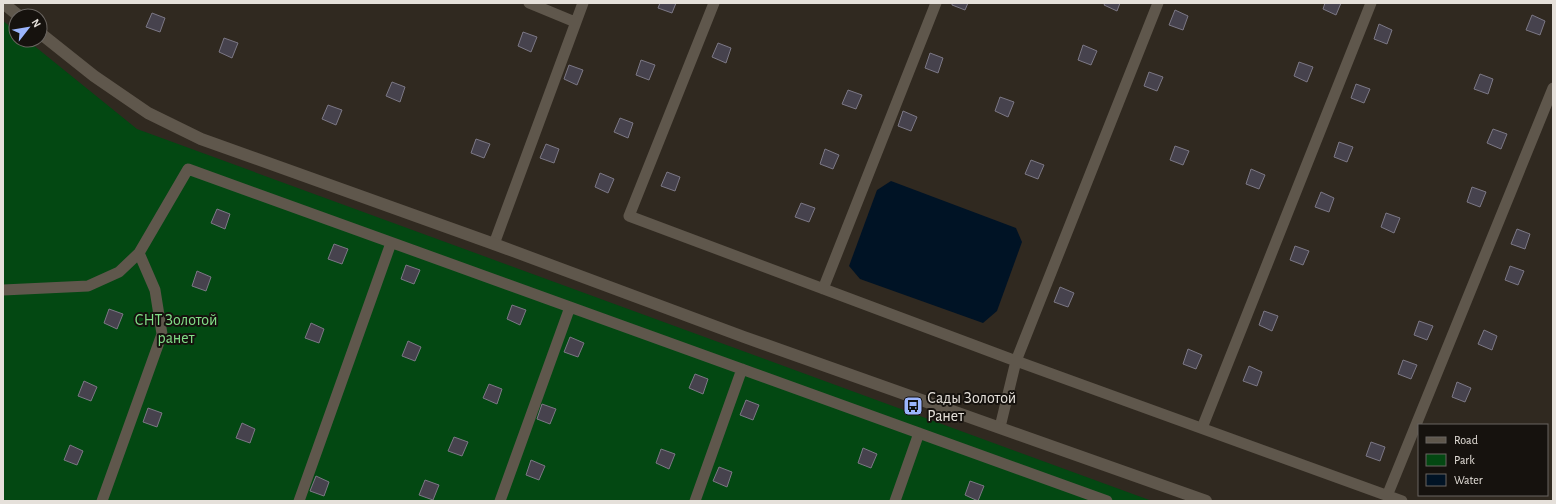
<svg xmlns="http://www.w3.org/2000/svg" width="1556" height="504" font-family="'Alegreya Sans',sans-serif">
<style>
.green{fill:#034812}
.water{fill:#001325}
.building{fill:#46424d;stroke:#7c7885}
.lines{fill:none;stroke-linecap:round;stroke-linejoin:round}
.lane{stroke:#5f574c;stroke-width:11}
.street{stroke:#5f574c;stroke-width:12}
.labels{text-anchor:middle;stroke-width:4;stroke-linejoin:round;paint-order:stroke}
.park-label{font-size:16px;fill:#82de88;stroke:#16120e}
.poi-label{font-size:16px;fill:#e5e0da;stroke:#16120e;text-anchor:start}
</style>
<rect width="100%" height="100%" fill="#302920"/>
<path class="green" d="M3 21 16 31V40H27L137 129 1152 501H3Z"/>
<path class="water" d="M891 181 1016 228 1022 242 997 311 983 323 860 279 849 266 877 190Z"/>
<path class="building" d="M660 3H676L672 13 658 8Z
M952 3H968L965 10 952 5Z
M1105 3H1120L1117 11 1104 5Z
M1325 3H1341L1336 15 1323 9Z
M1175 10 1188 16 1183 30 1169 25Z
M152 13 165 18 160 32 146 27Z
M1532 15 1545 21 1540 35 1526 30Z
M1379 24 1392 30 1387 44 1374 39Z
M523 32 537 37 531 52 518 46Z
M224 38 238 43 232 58 219 52Z
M718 43 731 48 726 63 712 57Z
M1083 45 1097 51 1091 65 1078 60Z
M930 53 943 58 938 73 925 68Z
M641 60 655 65 649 80 636 75Z
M1299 62 1313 67 1307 82 1294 76Z
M569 65 583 70 577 85 564 79Z
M1149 72 1163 77 1157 91 1144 86Z
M1480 74 1493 79 1488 94 1474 89Z
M392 82 405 87 400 102 386 96Z
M1356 84 1370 89 1364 103 1351 98Z
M848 90 862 95 856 109 842 104Z
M1000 97 1014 102 1008 117 995 111Z
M328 105 342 110 336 125 322 119Z
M903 111 917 117 911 131 898 126Z
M620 118 633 123 628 138 614 132Z
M1493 129 1507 134 1501 149 1487 143Z
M476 139 490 144 484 158 471 153Z
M1339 142 1353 147 1347 162 1334 157Z
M546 144 559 149 554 163 540 158Z
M1175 146 1189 151 1183 165 1170 160Z
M825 149 839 155 833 169 820 164Z
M1031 160 1044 165 1038 179 1025 174Z
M1251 169 1265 175 1259 189 1246 184Z
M667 172 680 177 675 191 661 186Z
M600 173 614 179 608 193 595 187Z
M1472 187 1486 192 1480 207 1467 202Z
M1321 192 1334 198 1329 212 1315 207Z
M801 203 815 208 809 222 795 217Z
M217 209 230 214 225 229 211 223Z
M1386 213 1400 218 1394 233 1381 227Z
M1517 229 1530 234 1525 249 1511 244Z
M334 244 348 249 342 264 328 259Z
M1295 246 1309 251 1303 265 1290 260Z
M406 265 420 270 414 284 401 279Z
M1510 266 1524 271 1518 285 1505 280Z
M197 271 211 277 206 291 192 286Z
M1060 287 1074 293 1068 307 1054 302Z
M512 305 526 310 520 325 507 319Z
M109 309 123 314 117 329 104 323Z
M1264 311 1278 316 1272 331 1259 325Z
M1419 321 1433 326 1427 340 1414 335Z
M311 323 324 329 319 343 305 338Z
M1484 330 1497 336 1492 350 1478 344Z
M570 337 584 343 578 357 564 352Z
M408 341 421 347 415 361 402 356Z
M1188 349 1202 355 1196 369 1183 364Z
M1403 360 1417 365 1411 379 1398 374Z
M1249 366 1262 372 1257 386 1243 381Z
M695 374 708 379 703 394 689 388Z
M84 381 97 387 91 401 78 396Z
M1457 382 1471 388 1465 402 1452 397Z
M489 384 502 389 497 404 483 398Z
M746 400 759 405 753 420 740 415Z
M542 404 556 409 550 424 537 419Z
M148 408 162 413 157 427 143 422Z
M242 423 255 429 250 443 236 438Z
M454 437 468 442 462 456 448 451Z
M1371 442 1385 447 1380 461 1366 456Z
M70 445 83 451 77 465 64 460Z
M863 448 877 454 871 468 858 463Z
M661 449 675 454 669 469 656 463Z
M531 460 545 466 539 480 526 475Z
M719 467 732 472 727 487 713 481Z
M316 476 329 482 324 496 310 491Z
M425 480 439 485 433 500 419 495Z
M970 481 984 486 978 501 965 495Z"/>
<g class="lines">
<path class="lane" d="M529 3 575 22
M714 3 629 216 1016 361 1402 501
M494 244 583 3
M823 289 936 3
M3 290 88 286 119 272 139 253 188 169 1107 501
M1000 427 1016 361 1158 3
M1202 428 1371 3
M1387 496 1553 88
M102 501 162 334 155 290 139 253
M299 501 391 243
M500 501 570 307
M695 501 742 369
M895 501 919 433"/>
<path class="street" d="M3 3 19 16
M40 33 94 76 148 113 201 139 494 244 744 337 1206 501"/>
</g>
<defs>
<g id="bus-square" transform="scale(1)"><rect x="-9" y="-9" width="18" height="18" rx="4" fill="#9bb5fd" stroke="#16120e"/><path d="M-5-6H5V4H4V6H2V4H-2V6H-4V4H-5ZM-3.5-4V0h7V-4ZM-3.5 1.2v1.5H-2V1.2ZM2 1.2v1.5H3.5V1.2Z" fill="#111"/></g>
</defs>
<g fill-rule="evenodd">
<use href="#bus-square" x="913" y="406"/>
</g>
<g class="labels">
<g class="park-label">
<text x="176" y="325">СНТ Золотой<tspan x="176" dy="18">ранет</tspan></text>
</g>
<g class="poi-label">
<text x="927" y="403">Сады Золотой<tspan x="927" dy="18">Ранет</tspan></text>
</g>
</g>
<rect width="1556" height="504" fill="none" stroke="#e5e0da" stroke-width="8"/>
<rect x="1418" y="424" width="130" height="72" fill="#16120e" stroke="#696460"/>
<rect x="1426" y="437" width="20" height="6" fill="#5f574c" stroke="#696460"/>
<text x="1454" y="444" font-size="12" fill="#e5e0da">Road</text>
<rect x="1426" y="454" width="20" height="12" fill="#034812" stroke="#696460"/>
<text x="1454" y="464" font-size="12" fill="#e5e0da">Park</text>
<rect x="1426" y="474" width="20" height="12" fill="#001325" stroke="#696460"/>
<text x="1454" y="484" font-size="12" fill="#e5e0da">Water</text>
<g transform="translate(28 28) rotate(59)"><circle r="19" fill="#16120e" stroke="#696460"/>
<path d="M0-3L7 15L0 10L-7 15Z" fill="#9bb5fd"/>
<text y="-6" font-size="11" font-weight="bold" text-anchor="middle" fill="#e5e0da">N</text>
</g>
</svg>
